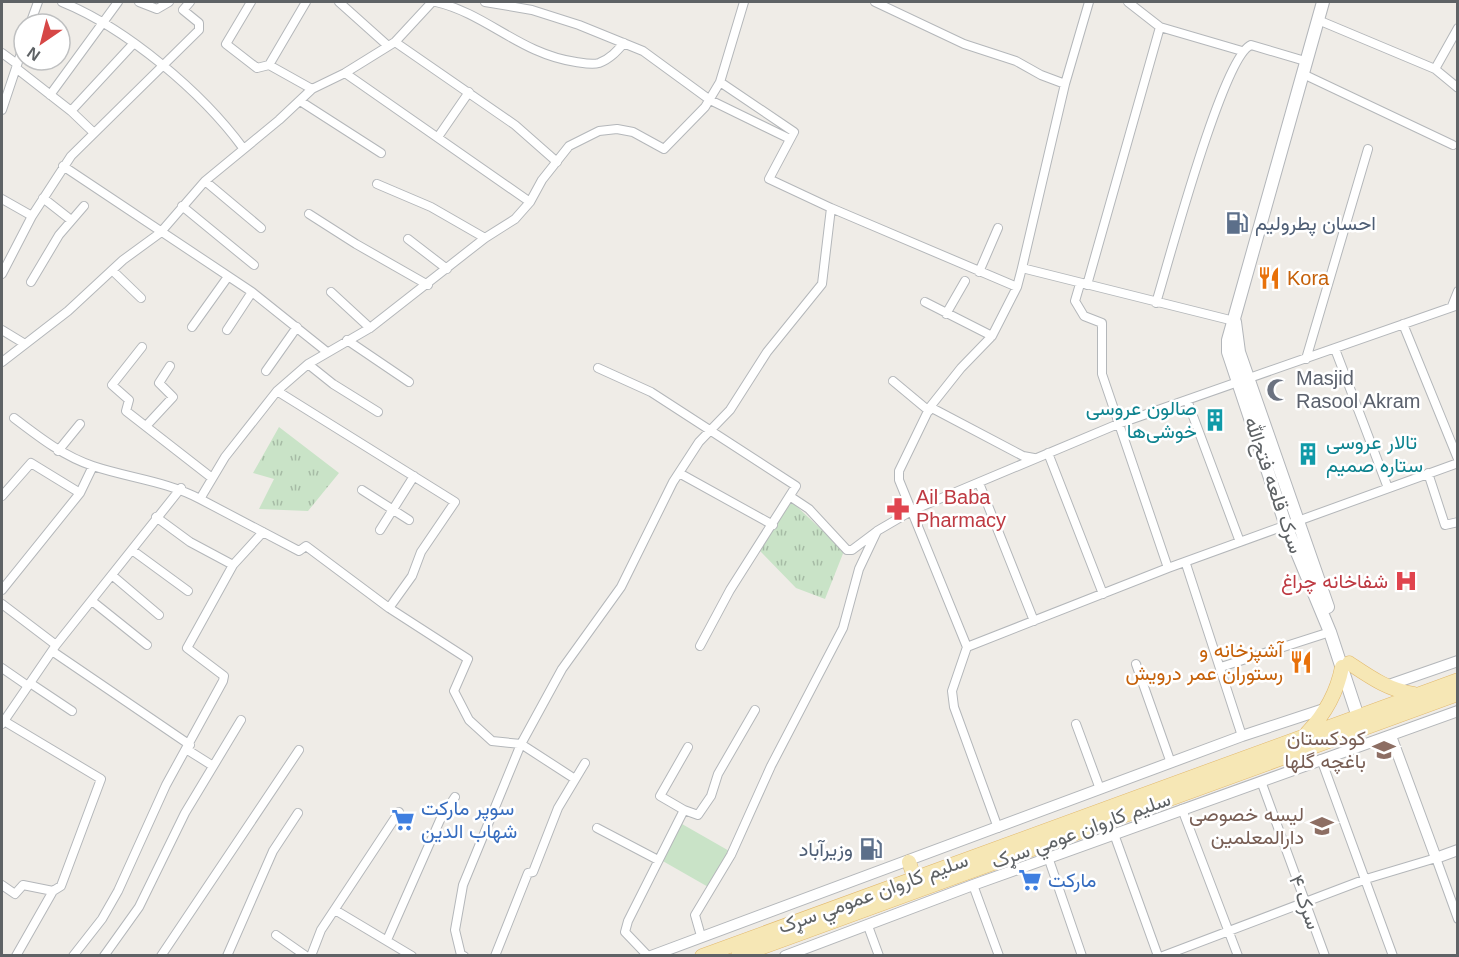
<svg xmlns="http://www.w3.org/2000/svg" width="1459" height="957" font-family="Helvetica,Vazirmatn,sans-serif">
<style>
.grass{fill:url(#grass-tufts)}
.pitch{fill:#c9e3c7}
.lines{fill:none;stroke-linecap:round;stroke-linejoin:round}
.minor-casing{stroke:#b4b7ba;stroke-width:10}
.tertiary-casing{stroke:#b4b7ba;stroke-width:12}
.secondary-casing{stroke:#b3b6ba;stroke-width:14}
.primary-casing{stroke:#e2b96d;stroke-width:15}
.minor{stroke:#fff;stroke-width:8}
.tertiary{stroke:#fff;stroke-width:10}
.secondary{stroke:#fff;stroke-width:12}
.primary{stroke:#f6e7b5;stroke-width:14}
.labels{text-anchor:middle;stroke-width:5;stroke-linejoin:round;paint-order:stroke}
.service-label{font-size:20px;fill:#4e5e75;stroke:#fff;text-anchor:start}
.food-label{font-size:20px;fill:#c56008;stroke:#fff;text-anchor:start}
.worship-label{font-size:20px;fill:#5b616d;stroke:#fff;text-anchor:start}
.culture-label{font-size:20px;fill:#0d838f;stroke:#fff;text-anchor:end}
.street-label{font-size:20px;fill:#5e6265;stroke:#fff}
.health-label{font-size:20px;fill:#be3a42;stroke:#fff;text-anchor:start}
.education-label{font-size:20px;fill:#785e54;stroke:#fff;text-anchor:end}
.shop-label{font-size:20px;fill:#366cbe;stroke:#fff;text-anchor:start}
</style>
<defs>
<pattern id="grass-tufts" width="24" height="20" patternUnits="userSpaceOnUse" patternTransform="scale(1.5)"><rect width="24" height="20" fill="#c9e3c7"/><path d="M3 7l-1-3M5 7V3M7 7l1-3M15 17l-1-3M17 17v-4M19 17l1-3" fill="none" stroke="#a6bba5"/></pattern>
</defs>
<rect width="100%" height="100%" fill="#efece7"/>
<path class="grass" d="M279 427 339 473 308 511 259 509 274 479 253 473Z
M790 500 844 551 825 599 796 588 760 551Z"/>
<path class="pitch" d="M682 824 731 852 710 888 661 860Z"/>
<g class="lines">
<g class="minor-casing">
<path id="minor" d="M62 2C126 28 202 92 243 148
M139 2 157 9 169 2
M251 2 226 44 257 68 269 65 312 89
M339 2 387 45
M436 2C487 14 520 54 576 62 583 63 592 65 599 63 610 59 617 51 624 43
M485 2 532 10 579 25 643 51 710 100 790 139
M875 2 964 44 1016 61 1041 75 1065 84
M1089 2 1065 84 1022 268 1234 321
M1128 2 1160 27 1242 51
M1318 20 1435 69 1458 88
M30 24 38 2
M395 42 515 125 557 162
M2 53 17 64
M269 65 306 2
M16 68 71 111 93 132
M1435 69 1458 28
M345 73 530 202
M1303 74 1453 145
M50 95 118 2
M300 101 381 153
M2 110 24 44
M71 111 134 43
M438 137 469 92
M63 166 252 292 327 352
M205 181 261 228
M377 184 431 207 485 238
M43 198 71 220
M2 199 32 216
M182 206 254 265
M831 208 1017 287 1022 268
M309 214 356 244 428 285
M408 239 447 269
M113 271 141 298
M979 272 998 228
M2 274 32 216 71 156 199 30V23L183 10 190 2
M31 282 59 235 84 206
M1080 284 1075 301 1084 316 1102 323V374L1168 568
M1087 285 1160 27
M331 292 370 328
M925 302 992 336
M1156 303C1168 264 1223 56 1251 45L1305 61
M1452 306 1458 291
M946 314 965 281
M1403 324 1458 459
M192 327 227 278
M2 330 25 344
M227 330 252 292
M347 340 409 382
M142 347 112 385 129 400 126 411 212 478
M1335 349 1388 488
M1306 359 1368 149
M2 362 68 311 123 260 160 233 205 181 279 120 312 89 345 73 395 42 432 2
M308 364 333 384 378 412
M598 368 651 392 796 486 730 590 700 646
M266 371 297 327
M893 381 929 411
M277 391 455 502 421 552 412 576 389 608
M1187 400 1240 542
M930 407 1023 456 1034 458
M14 418C39 437 63 456 93 466 129 478 166 481 200 499L225 457 277 391 308 364 370 328 485 238 515 219 530 202 542 180 569 146 599 131 617 129 633 132 664 149 705 107 720 82 744 2
M147 425 173 397 159 383 170 366
M58 451 80 424
M1048 453 1103 594
M679 473 773 525
M1428 473 1445 525 1458 522
M979 483 1034 621
M362 490 409 520
M2 496 31 463 80 493
M791 497 809 509 847 550H852L876 532
M200 499 299 551 306 546 389 608 468 659 454 691 469 720 492 741 521 744 575 779
M156 517 190 542 233 565
M380 530 414 476
M132 550 188 591
M1186 564 1242 736
M113 576 159 615
M2 590 80 493 93 466
M92 601 147 645
M2 604 56 645
M967 647 1168 568 1458 463
M52 651 190 745
M1136 664 1171 763
M1221 667 1330 632
M2 668 28 686
M30 683 72 711
M4 721 101 779 61 886 53 891 16 956
M2 724 56 645 181 488
M1076 724 1100 789
M186 749 213 766
M1321 759 1393 956
M1261 781 1325 956
M1182 809 1238 956
M684 810 660 796 688 747
M597 828 658 860
M998 828 954 707 952 691 967 647 899 480V471L930 407 961 368 992 336 1017 287
M1114 834 1158 956
M1047 854 1082 956
M2 885 15 894 23 885 53 891
M973 885 999 956
M335 910 412 956
M868 926 879 956
M276 935 306 956
M701 936 695 915 731 855 771 766 843 628 859 569 877 531 913 510 1118 424 1458 305
M387 940 440 820 455 797
M73 956 102 919 118 891 166 785 223 681 224 676 187 648 233 565 263 532
M104 956 139 907 185 813 241 720
M161 956 299 750
M227 956 273 851 298 813
M311 956 321 930 399 812
M464 956 461 955 455 930 463 885 521 744 562 669 621 587 673 482 699 442 730 410 767 352 822 284 831 208 769 179 794 132 720 82
M495 956 528 873 533 872 558 808 585 763
M648 956 625 932 628 921 684 810 698 815 711 796 718 774 755 710
M1163 956 1366 879 1436 858 1458 919"/>
</g>
<g class="tertiary-casing">
<path id="tertiary" d="M1386 686 1458 661
M1391 736 1436 858 1458 850
M651 956 1242 736 1327 708
M785 956 973 885 1458 711"/>
</g>
<g class="secondary-casing">
<path id="secondary" d="M1323 2 1228 340V352L1286 526 1330 632 1361 726
M1235 322 1239 352 1328 607"/>
</g>
<g class="primary-casing">
<path id="primary" d="M1349 663C1370 677 1388 690 1414 694
M1307 733C1325 714 1337 693 1342 667
M909 862 914 877
M702 956 1458 680
M738 956 1458 694"/>
</g>
<use href="#minor" class="minor"/>
<use href="#tertiary" class="tertiary"/>
<use href="#secondary" class="secondary"/>
<use href="#primary" class="primary"/>
</g>
<defs>
<g id="fuel-bare" transform="scale(1.8)"><path d="M-5.5-6h7V0h2V4h1.3V-2.5L3-4.5l.8-.8L6-3V5H2.5V1h-1V6h-7ZM-4.2-4.7v3.2H.2V-4.7Z" fill="#5c6f8a" stroke="#fff" stroke-width="2.5" paint-order="stroke"/></g>
<g id="restaurant-bare" transform="scale(1.8)"><path d="M-5-6h1v4h1v-4h1v4h1v-4h1v5L-1.5 .5V6h-2V.5L-5-1ZM5-6V6H3V1.5H1.5Q1.5-4 5-6Z" fill="#e8710a" stroke="#fff" stroke-width="2.5" paint-order="stroke"/></g>
<g id="mosque-bare" transform="scale(1.8)"><path d="M3.5-4.9A6 6 0 1 0 3.5 4.9A5 5 0 1 1 3.5-4.9Z" fill="#6b7280" stroke="#fff" stroke-width="2.5" paint-order="stroke"/></g>
<g id="building-bare" transform="scale(1.8)"><path d="M-4-6H4V6H1V3H-1V6H-4ZM-2.5-4.3h1.7v1.8h-1.7ZM.8-4.3h1.7v1.8H.8ZM-2.5-1h1.7V.8h-1.7ZM.8-1h1.7V.8H.8Z" fill="#0f9aa8" stroke="#fff" stroke-width="2.5" paint-order="stroke"/></g>
<g id="pharmacy-bare" transform="scale(1.8)"><path d="M-2-6h4v4h4v4h-4v4h-4v-4h-4v-4h4Z" fill="#e0444e" stroke="#fff" stroke-width="2.5" paint-order="stroke"/></g>
<g id="hospital-bare" transform="scale(1.8)"><path d="M-5-5h3v3.5h4V-5h3V5h-3V1.5h-4V5h-3Z" fill="#e0444e" stroke="#fff" stroke-width="2.5" paint-order="stroke"/></g>
<g id="school-bare" transform="scale(1.8)"><path d="M0-5L7-2L0 1L-7-2ZM-4 1L0 2.5L4 1V4Q0 6-4 4Z" fill="#8d6e63" stroke="#fff" stroke-width="2.5" paint-order="stroke"/></g>
<g id="supermarket-bare" transform="scale(1.8)"><path d="M-6-5.5h2.5l.6 2H6L4.5 2H-2.5L-4.4-4H-6ZM-1.5 3.2a1.3 1.3 0 1 0 .1 0ZM3 3.2a1.3 1.3 0 1 0 .1 0Z" fill="#3f7fe0" stroke="#fff" stroke-width="2.5" paint-order="stroke"/></g>
</defs>
<g fill-rule="evenodd">
<use href="#fuel-bare" x="1237" y="223"/>
<use href="#restaurant-bare" x="1269" y="278"/>
<use href="#mosque-bare" x="1278" y="390"/>
<use href="#building-bare" x="1215" y="420"/>
<use href="#building-bare" x="1308" y="454"/>
<use href="#pharmacy-bare" x="898" y="509"/>
<use href="#hospital-bare" x="1406" y="581"/>
<use href="#restaurant-bare" x="1301" y="662"/>
<use href="#school-bare" x="1384" y="750"/>
<use href="#supermarket-bare" x="403" y="820"/>
<use href="#school-bare" x="1322" y="826"/>
<use href="#fuel-bare" x="871" y="849"/>
<use href="#supermarket-bare" x="1030" y="880"/>
</g>
<g class="labels">
<g class="service-label">
<text x="1255" y="230">احسان پطرولیم</text>
<text x="853" y="856" text-anchor="end">وزیرآباد</text>
</g>
<g class="food-label">
<text x="1287" y="285">Kora</text>
<text x="1283" y="657" text-anchor="end">آشپزخانه و<tspan x="1283" dy="23">رستوران عمر درویش</tspan></text>
</g>
<g class="worship-label">
<text x="1296" y="385">Masjid<tspan x="1296" dy="23">Rasool Akram</tspan></text>
</g>
<g class="culture-label">
<text x="1197" y="415">صالون عروسی<tspan x="1197" dy="23">خوشی‌ها</tspan></text>
<text x="1326" y="449" text-anchor="start">تالار عروسی<tspan x="1326" dy="23">ستاره صمیم</tspan></text>
</g>
<g class="street-label">
<text transform="translate(1274 485) rotate(71)" y="7">سرک قلعه فتح‌الله</text>
<text transform="translate(1081 830) rotate(-20)" y="7">سلیم کاروان عومي سړک</text>
<text transform="translate(873 893) rotate(-20)" y="7">سلیم کاروان عمومي سړک</text>
<text transform="translate(1305 902) rotate(70)" y="7">سرک ۴</text>
</g>
<g class="health-label">
<text x="916" y="504">Ail Baba<tspan x="916" dy="23">Pharmacy</tspan></text>
<text x="1388" y="588" text-anchor="end">شفاخانه چراغ</text>
</g>
<g class="education-label">
<text x="1366" y="745">کودکستان<tspan x="1366" dy="23">باغچه گلها</tspan></text>
<text x="1304" y="821">لیسه خصوصی<tspan x="1304" dy="23">دارالمعلمین</tspan></text>
</g>
<g class="shop-label">
<text x="421" y="815">سوپر مارکت<tspan x="421" dy="23">شهاب الدین</tspan></text>
<text x="1048" y="887">مارکت</text>
</g>
</g>
<rect width="1459" height="957" fill="none" stroke="#5e6265" stroke-width="6"/>
<g transform="translate(42 42) rotate(215)"><circle r="28" fill="#ffffff" stroke="#bfc0c1" stroke-width="1.5"/>
<path d="M0-4.5L10 22L0 15L-10 22Z" fill="#d64746"/>
<text y="-9" font-size="16" font-weight="bold" text-anchor="middle" fill="#5e6265">N</text>
</g>
</svg>
